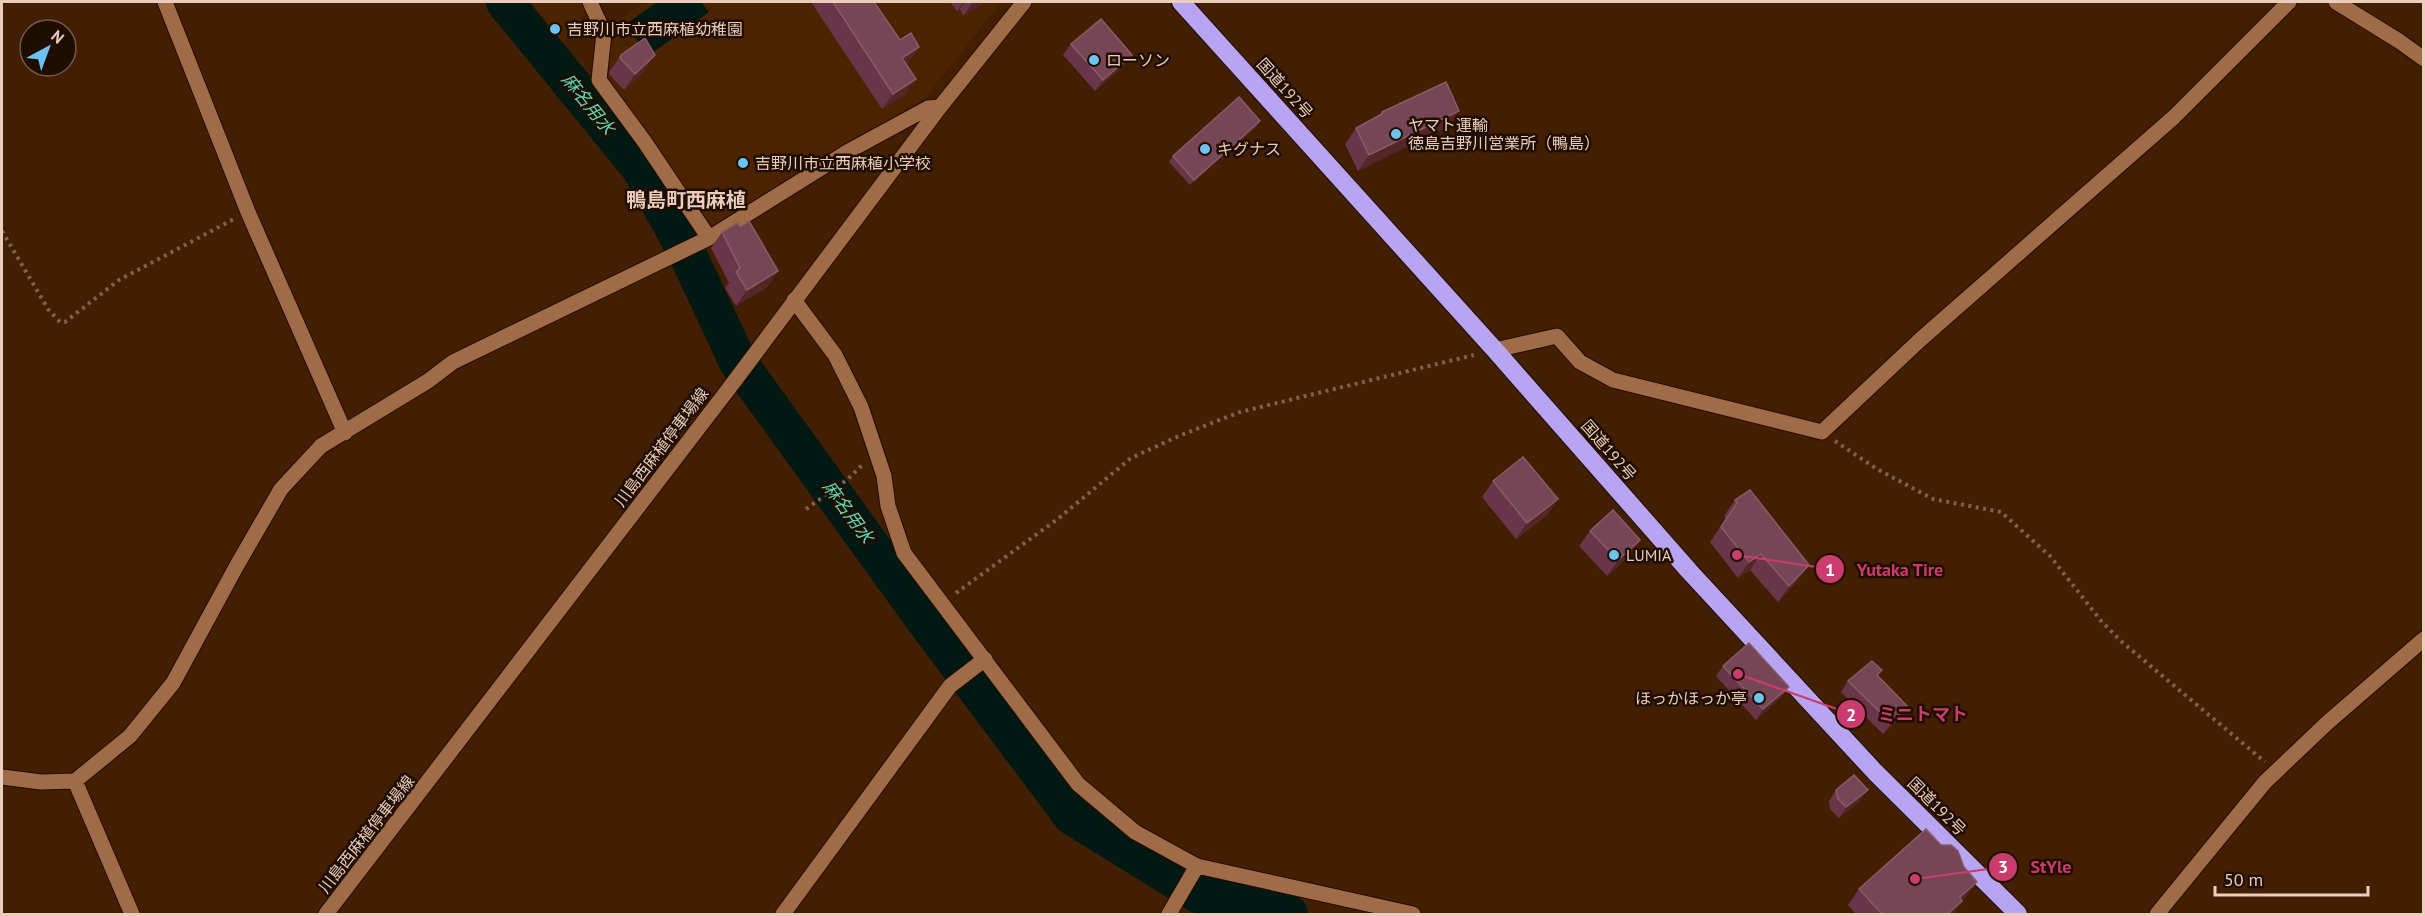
<svg xmlns="http://www.w3.org/2000/svg" width="2425" height="916" font-family="'PT Sans','Noto Sans JP',sans-serif">
<style>
.built{fill:#4b2301}
.water{fill:#021913}
.lines{fill:none;stroke-linecap:round;stroke-linejoin:round}
.river{stroke:#021913;stroke-width:38}
.street-casing{stroke:#230b00;stroke-width:17}
.secondary-casing{stroke:#230b00;stroke-width:17}
.highway-casing{stroke:#230b00;stroke-width:20}
.path{stroke:#826149;stroke-width:4;stroke-dasharray:3 4.5;stroke-linecap:butt}
.street{stroke:#a06c48;stroke-width:15}
.secondary{stroke:#a06c48;stroke-width:15}
.highway{stroke:#b7a5f1;stroke-width:18}
.wall{fill:#6a3549}
.shaded-wall{fill:#542628}
.building{fill:#774656;stroke:#895b65;stroke-width:1.5}
.poi-dot{fill:#6cc3f2;stroke:#200d01;stroke-width:2}
.labels{text-anchor:middle;stroke-width:5;stroke-linejoin:round;paint-order:stroke}
.poi-label{font-size:16px;fill:#eacdba;stroke:#200d01;text-anchor:start}
.street-label{font-size:16px;fill:#eacdba;stroke:#200d01}
.water-label{font-size:18px;font-style:italic;fill:#5cd7b9;stroke:#200d01}
.quarter-label{font-size:20px;font-weight:bold;fill:#eacdba;stroke:#200d01}
.leader{fill:none;stroke:#ca3c6e;stroke-width:2}
.callout-dot{fill:#ca3c6e;stroke:#200d01;stroke-width:2}
.mark-label{font-size:18px;text-anchor:middle;font-weight:bold;fill:#fff}
.callout-label{font-size:18px;text-anchor:middle;font-weight:bold;fill:#ca3c6e;stroke:#200d01;stroke-width:5;stroke-linejoin:round;paint-order:stroke}
</style>
<rect width="100%" height="100%" fill="#421f03"/>
<path class="built" d="M514 2H582L587 10 557 49Z
M645 2H1001L925 98 713 228 604 71 609 27Z"/>
<path class="water" d="M657 2H701L709 12 648 56 626 24Z"/>
<g class="lines">
<path class="river" d="M505 2 641 169 685 249 738 362 924 619 1072 816 1198 894 1289 914"/>
<g class="street-casing">
<path id="street" d="M165 2 248 212 345 433
M590 2 604 33 599 80 644 141 709 238
M2336 2 2399 41 2424 59
M794 300 835 355 861 407 884 476 888 506 904 553 1078 784 1135 832 1197 866 1413 914
M1495 350 1557 336 1580 362 1613 380 1822 432 1921 339 2174 117 2289 2
M2 777 41 782 75 781 130 736 173 683 236 567 281 489 321 446 428 381 453 362 709 238 847 152 928 108 940 107
M75 781 132 914
M783 914 950 686 985 659
M1169 914 1197 866
M2157 914 2265 782 2327 723 2424 639"/>
</g>
<g class="secondary-casing">
<path id="secondary" d="M326 914 727 391 940 107 1024 2"/>
</g>
<g class="highway-casing">
<path id="highway" d="M1181 2 1495 350 1690 572 1875 772 2018 914"/>
</g>
<path class="path" d="M2 231 48 309 60 322H65L119 280 234 219
M1835 441 1877 469 1933 499 2001 512 2050 556 2102 622 2122 642 2265 762
M806 509 848 479 863 464
M956 593 1059 518 1131 458 1179 436 1240 412 1474 355"/>
<use href="#street" class="street"/>
<use href="#secondary" class="secondary"/>
<use href="#highway" class="highway"/>
</g>
<path class="wall" d="M811 2H874L900 40 919 47 908 62 906 64 905 95 882 109Z
M950 2H985L963 16 960 9 957 11Z
M1071 44 1124 65 1095 91 1063 55Z
M621 55 644 71 624 90 609 74 610 71Z
M1459 111 1448 126 1358 171 1345 144 1356 128 1379 116 1382 112Z
M1257 126 1190 185 1169 162 1173 156Z
M722 232 778 271 767 287 736 306 725 288 729 283 711 248Z
M1493 481 1558 499 1547 515 1516 539 1482 497Z
M1735 500 1798 580 1778 602 1750 570 1738 578 1710 542 1726 519 1724 516Z
M1590 531 1640 540 1629 556 1607 576 1579 546Z
M1723 666 1789 687 1781 697 1756 720 1716 676Z
M1878 675 1900 717 1883 734 1841 692 1848 681Z
M1836 790 1860 800 1839 818 1830 809 1829 801Z
M1941 845 1964 867 1977 882 1952 915H1857L1848 905 1859 889Z"/>
<path class="shaded-wall" d="M963 2H965L960 9 957 11Z
M973 2H985L963 16Z
M919 47 908 62 891 74 902 58Z
M655 55 644 71 624 90 635 74Z
M1132 55 1124 65 1095 91 1103 80Z
M916 79 905 95 882 109 893 94Z
M1459 111 1448 126 1358 171 1369 155Z
M1260 121 1257 126 1190 185 1194 180Z
M778 271 767 287 736 306 747 290Z
M1558 499 1547 515 1516 539 1527 523Z
M1640 540 1629 556 1607 576 1618 560Z
M1761 554 1750 570 1738 578 1749 562Z
M1809 565 1798 580 1778 602 1789 586Z
M1789 687 1781 697 1756 720 1763 709Z
M1907 706 1900 717 1883 734 1891 723Z
M1868 790 1860 800 1839 818 1846 807Z
M1977 882 1952 915H1946L1960 897Z"/>
<path class="building" d="M833 2H874L900 40 911 33 919 47 902 58 916 79 893 94Z
M1101 19 1132 55 1103 80 1071 44Z
M645 38 655 55 635 74 620 58 621 55Z
M1446 82 1459 111 1369 155 1356 128 1382 114V112Z
M1239 97 1260 121 1194 180 1173 156Z
M749 221 778 271 747 290 736 272 740 268 722 232 737 223 741 227Z
M1523 457 1558 499 1527 523 1493 481Z
M1750 490 1809 565 1789 586 1761 554 1749 562 1721 527 1737 503 1735 500Z
M1613 510 1640 540 1618 560 1590 531Z
M1749 643 1789 687 1763 709 1723 666Z
M1872 661 1882 670 1877 675 1907 706 1891 723 1848 681Z
M1854 775 1868 790 1846 807 1838 799 1836 790Z
M1926 829 1941 845H1951L1958 851 1964 867 1977 882 1960 897 1962 901 1946 915H1883L1859 889Z"/>
<g class="poi-dot">
<circle cx="555" cy="29" r="6"/>
<circle cx="1094" cy="60" r="6"/>
<circle cx="1396" cy="134" r="6"/>
<circle cx="1205" cy="149" r="6"/>
<circle cx="743" cy="163" r="6"/>
<circle cx="1614" cy="555" r="6"/>
<circle cx="1759" cy="698" r="6"/>
</g>
<g class="labels">
<g class="poi-label">
<text x="567" y="35">吉野川市立西麻植幼稚園</text>
<text x="1106" y="66">ローソン</text>
<text x="1408" y="131">ヤマト運輸<tspan x="1408" dy="18">徳島吉野川営業所（鴨島）</tspan></text>
<text x="1217" y="155">キグナス</text>
<text x="755" y="169">吉野川市立西麻植小学校</text>
<text x="1626" y="561">LUMIA</text>
<text x="1747" y="704" text-anchor="end">ほっかほっか亭</text>
</g>
<g class="street-label">
<text transform="translate(1285 88) rotate(48)" y="6">国道192号</text>
<text transform="translate(661 447) rotate(-53)" y="6">川島西麻植停車場線</text>
<text transform="translate(1609 450) rotate(49)" y="6">国道192号</text>
<text transform="translate(1937 806) rotate(45)" y="6">国道192号</text>
<text transform="translate(366 834) rotate(-52)" y="6">川島西麻植停車場線</text>
</g>
<g class="water-label">
<text transform="translate(588 104) rotate(51)" y="6">麻名用水</text>
<text transform="translate(848 512) rotate(54)" y="6">麻名用水</text>
</g>
<g class="quarter-label">
<text x="686" y="207">鴨島町西麻植</text>
</g>
</g>
<path class="leader" d="M1737 555L1830 569M1738 674L1851 714M1915 879L2003 867"/>
<g class="callout-dot">
<circle cx="1737" cy="555" r="6"/>
<circle cx="1738" cy="674" r="6"/>
<circle cx="1915" cy="879" r="6"/>
<circle cx="1830" cy="569" r="15"/>
<circle cx="1851" cy="714" r="15"/>
<circle cx="2003" cy="867" r="15"/>
</g>
<g class="mark-label">
<text x="1830" y="576">1</text>
<text x="1851" y="721">2</text>
<text x="2003" y="873">3</text>
</g>
<g class="callout-label">
<text x="1900" y="576">Yutaka Tire</text>
<text x="1923" y="721">ミニトマト</text>
<text x="2051" y="873">StYle</text>
</g>
<rect width="2425" height="916" fill="none" stroke="#eacdba" stroke-width="6"/>
<g transform="translate(48 48) rotate(41)"><circle r="28" fill="#200d01" stroke="#715a4b" stroke-width="1.5"/>
<path d="M0-4.5L10 22L0 15L-10 22Z" fill="#6cc3f2"/>
<text y="-9" font-size="16" font-weight="bold" text-anchor="middle" fill="#eacdba">N</text>
</g>
<path d="M2215 886v9h153v-9" fill="none" stroke="#eacdba" stroke-width="3"/>
<text x="2224" y="886" font-size="18" fill="#eacdba" stroke="#200d01" stroke-width="4.5" paint-order="stroke">50 m</text>
</svg>
